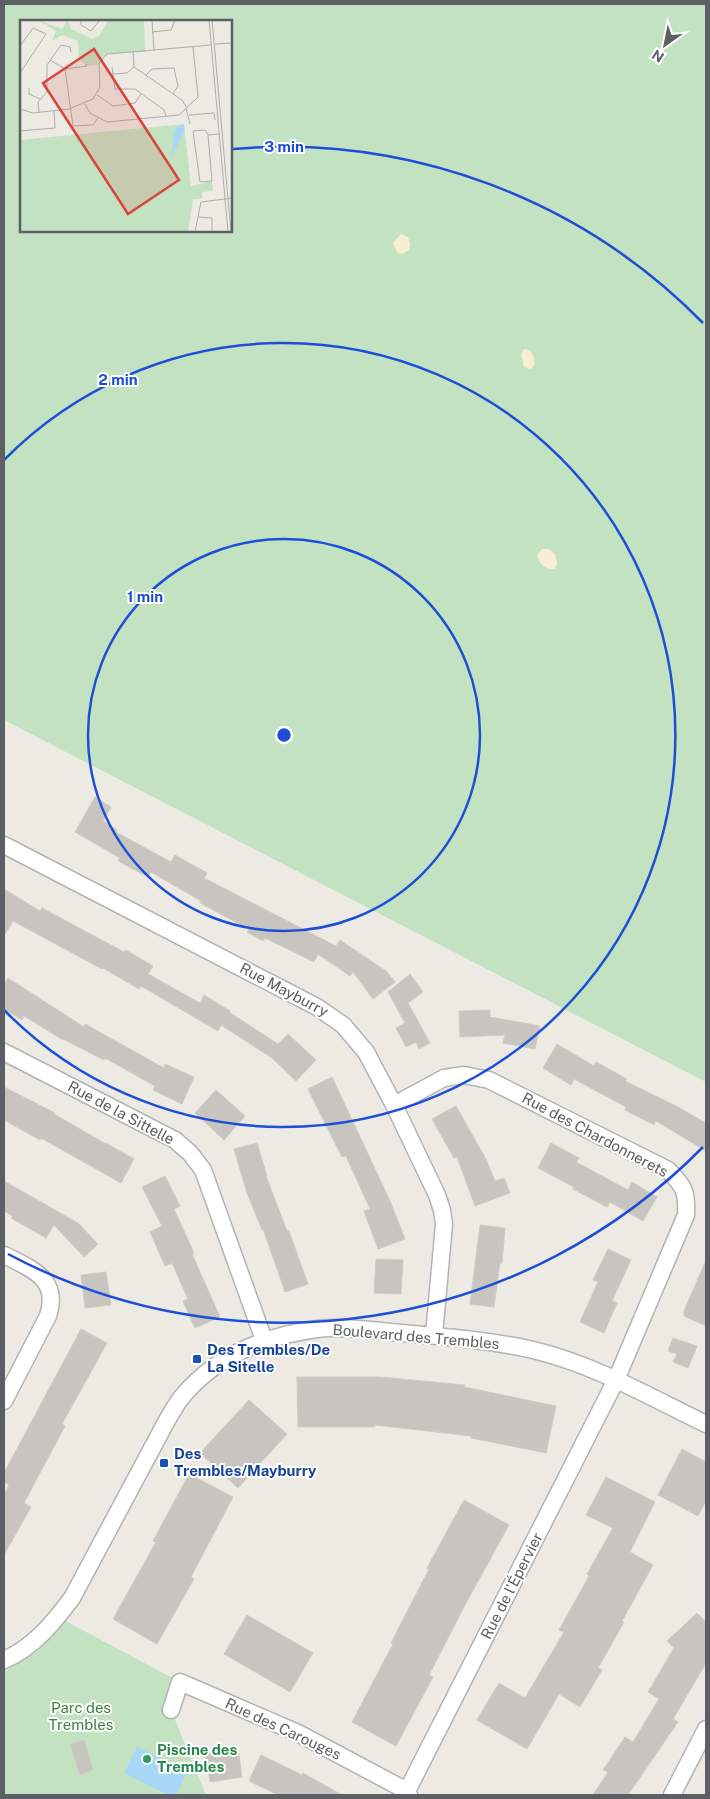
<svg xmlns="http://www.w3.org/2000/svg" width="710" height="1799" font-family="'Public Sans',sans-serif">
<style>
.green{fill:#c3e2c2;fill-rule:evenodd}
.sand{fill:#f7eed5}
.water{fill:#a9d7f7}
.building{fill:#c8c5c0;stroke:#d1ccc2}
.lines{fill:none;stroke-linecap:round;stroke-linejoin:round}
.minor-casing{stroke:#b1b4b7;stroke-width:19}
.minor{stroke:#fff;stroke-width:16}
.ring{fill:none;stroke:#1d4ed8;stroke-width:2.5}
.transit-dot{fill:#1a4fb4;stroke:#fff;stroke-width:2}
.leisure-dot{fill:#2e9e5b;stroke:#fff;stroke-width:2}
.labels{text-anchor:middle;stroke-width:4;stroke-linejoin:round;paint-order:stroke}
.street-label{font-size:15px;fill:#5c5f63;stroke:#fff}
.transit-label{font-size:15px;font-weight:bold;fill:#164399;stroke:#fff;text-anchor:start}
.park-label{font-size:15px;fill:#3d813e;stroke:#fff}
.leisure-label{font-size:15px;font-weight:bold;fill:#27864d;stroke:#fff;text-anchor:start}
.inset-road{fill:none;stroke:#afaeac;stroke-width:1}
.view{fill:#d9453d;fill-opacity:0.15;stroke:#d9453d;stroke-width:2.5}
.inset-edge{fill:none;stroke:#5c5f63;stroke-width:2.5}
.centre{fill:#1d4ed8;stroke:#fff;stroke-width:2.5}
.ring-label{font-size:15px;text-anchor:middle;font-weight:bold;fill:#1d4ed8;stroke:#fff;stroke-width:4;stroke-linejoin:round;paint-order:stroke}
</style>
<rect width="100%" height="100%" fill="#edeae4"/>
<path class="green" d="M4 4H706V1082L4 720ZM21 21H231V231H21Z
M58 1617 180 1682 171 1710 206 1795H4V1660Z"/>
<path class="sand" d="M401 234 408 237 410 244 409 250 402 254 398 253 393 243Z
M524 349C532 349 536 359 534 366L531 369 524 367 521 354Z
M542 549H549L555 554 557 563 555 569C546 570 539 564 537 555Z"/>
<path class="water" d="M137 1747 188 1771 176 1795H168L124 1773Z"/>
<path class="building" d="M95 797 111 807 103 821 117 830 116 832 171 862 175 855 207 873 204 878 336 946 340 940 386 971 395 982 373 999 353 972 350 976 318 954 314 962 265 938 263 941 247 932 249 929 200 903 201 901 151 872 148 877 118 861 120 858 75 832Z
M4 889 40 911 42 908 124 952 126 950 153 966 148 974 200 1003 204 995 230 1011 229 1012 278 1044 288 1034 316 1060 296 1081 272 1058 221 1025 218 1031 141 986 139 989 103 968 102 969 13 921 4 936Z
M410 974 423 992 408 1003 430 1043 419 1049 416 1042 406 1047 396 1028 405 1023 388 992Z
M8 978 84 1027 85 1024 164 1068 165 1064 194 1077 182 1104 153 1090 155 1086 105 1058 104 1060 63 1039V1040L24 1016 22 1020 4 1009V985Z
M490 1010V1017L540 1026 535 1049 503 1043 505 1035 460 1037 459 1011Z
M557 1044 594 1066 596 1062 627 1079 625 1081 676 1106 706 1123V1151L656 1121 654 1125 625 1110 626 1107 574 1079 571 1085 543 1068Z
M332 1077 390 1201 405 1239 378 1249 364 1211 370 1209 346 1156 342 1157 308 1089Z
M4 1087 55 1113 54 1114 106 1144V1143L134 1159 121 1183 41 1138 40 1140 4 1120Z
M216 1090 245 1116 224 1140 195 1113Z
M456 1106 487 1161 495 1181 504 1178 510 1193 475 1206 457 1157 454 1158 432 1119Z
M257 1143 267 1176H266L287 1231H289L308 1284 285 1292 263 1229 262 1230 247 1193 234 1149Z
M551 1143 579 1158 576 1162 628 1190 632 1182 657 1197 643 1221 610 1202 607 1207 573 1189 574 1187 538 1168Z
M165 1176 180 1206 174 1209 194 1253 192 1254 220 1317 195 1328 183 1301 188 1299 172 1263 165 1266 150 1232 162 1226 142 1187Z
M4 1181 78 1223 98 1244 84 1257 54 1225 46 1238 11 1218 13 1216 4 1211Z
M480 1225 505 1228 502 1263H500L494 1307 470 1304Z
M608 1249 631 1260 612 1301 617 1303 604 1333 580 1322 598 1282 593 1280Z
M376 1259 403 1260 401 1294 374 1293Z
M706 1260V1326L684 1316V1311Z
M106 1272 111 1305 85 1308 81 1275Z
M81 1329 107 1343 62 1424 65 1426 24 1503 31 1507 4 1555V1495L9 1485 4 1482V1473Z
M673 1338 697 1346 688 1368 673 1362 677 1354 668 1351Z
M297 1377H380L465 1385 464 1387 556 1406 546 1453 471 1438V1436L375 1425V1427H298Z
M249 1400 287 1434 238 1488 200 1453Z
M682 1449 706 1462V1501L698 1516 658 1495Z
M189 1474 233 1497 191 1577 194 1579 157 1644 113 1619 156 1542 153 1541Z
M606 1477 655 1502 630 1552 653 1565 622 1621 624 1622 598 1668 602 1670 580 1707 559 1694 527 1749 477 1720 499 1683 525 1698 564 1632 559 1630 589 1576 587 1574 613 1528 586 1515Z
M464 1500 509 1525 466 1603 429 1675 433 1677 396 1746 352 1722 393 1644 391 1643 429 1569 427 1568Z
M697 1613 706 1622V1663L673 1719 678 1722 628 1795H593L608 1772 603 1770 625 1737 633 1742 659 1699 648 1692 674 1648 667 1641Z
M247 1615 313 1653 290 1692 224 1654Z
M84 1740 93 1770 80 1775 70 1744Z
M238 1748 242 1777 210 1782 205 1753Z
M261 1755 302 1775 303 1773 342 1795H278L249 1781Z"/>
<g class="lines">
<g class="minor-casing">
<path id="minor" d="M4 845 317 1007 343 1025 366 1052 394 1105 437 1195 442 1210 444 1224 434 1335
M4 1052 175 1140 190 1153 203 1170 264 1340
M394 1105 444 1078 464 1075 489 1080 668 1170C685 1187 687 1192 686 1215L616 1380 407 1791
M4 1255C32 1269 60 1279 48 1316L4 1401
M4 1660C33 1648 54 1622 72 1598L165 1424C170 1415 175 1406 181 1398 208 1365 245 1345 285 1335 300 1332 315 1328 330 1328 354 1327 378 1331 402 1333 445 1337 490 1340 533 1350 593 1364 650 1397 706 1424
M171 1710 180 1682 298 1733 407 1791 409 1795
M672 1795 706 1729"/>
</g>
<use href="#minor" class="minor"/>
</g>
<g class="ring">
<circle cx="284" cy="735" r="196"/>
<path d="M4 460A392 392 0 1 1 4 1010"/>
<path d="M703 1147A588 588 0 0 1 8 1254M233 149A588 588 0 0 1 703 323"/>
</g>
<g class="transit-dot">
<rect x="192" y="1354" width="10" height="10" rx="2.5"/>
<rect x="159" y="1458" width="10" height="10" rx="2.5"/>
</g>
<circle class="leisure-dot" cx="147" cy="1759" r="5"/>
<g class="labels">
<g class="street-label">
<text transform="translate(284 990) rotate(28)" y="5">Rue Mayburry</text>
<text transform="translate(121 1113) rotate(28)" y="5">Rue de la Sittelle</text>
<text transform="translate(595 1135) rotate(28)" y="5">Rue des Chardonnerets</text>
<text transform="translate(416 1337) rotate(5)" y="5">Boulevard des Trembles</text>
<text transform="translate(512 1586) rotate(-63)" y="5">Rue de l'Épervier</text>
<text transform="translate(283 1729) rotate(25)" y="5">Rue des Carouges</text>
</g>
<g class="transit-label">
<text x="207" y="1355">Des Trembles/De<tspan x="207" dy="17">La Sitelle</tspan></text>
<text x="174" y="1459">Des<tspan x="174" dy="17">Trembles/Mayburry</tspan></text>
</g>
<g class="park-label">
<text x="81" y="1713">Parc des<tspan x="81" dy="17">Trembles</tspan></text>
</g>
<g class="leisure-label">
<text x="157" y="1755">Piscine des<tspan x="157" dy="17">Trembles</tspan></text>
</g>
</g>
<g transform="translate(20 20)">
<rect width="212" height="212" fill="#edeae4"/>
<path d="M18 0 42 9 48 0 51 9 72 19 79 16 89 0H124L125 32 87 34 79 45 67 46 59 39 58 21 42 15 32 21 36 11ZM164 104 171 166 192 161 193 171 182 172V179H173L168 212H0V120Z" fill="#c3e2c2"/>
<path d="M164 105 165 110 152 136 154 112 158 106Z" fill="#a9d7f7"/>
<path class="inset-road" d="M61 0V5L71 11 80 0M132 0 134 31M189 0 208 212M192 0 211 212M132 12 151 10 155 0M195 24 213 23M0 26 13 8 26 14 0 53M113 32 114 47 162 80 167 88M30 40 45 49 67 46 66 44M92 47 95 69H115L144 90 146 96M45 49 53 106 73 105 78 98M92 54 107 53 114 47M126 55 132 49 154 48 158 66 153 74M9 68V74L20 79M77 75 93 86 115 83 121 74M65 84 70 93 87 102 159 95 178 77 173 27M166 88 170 104M0 89 13 93 49 89 73 79 80 67 79 43 87 34 191 25M19 92 18 82 27 72V45L41 25 50 27 51 32M169 95 194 93 195 100M0 111 35 108 34 91M188 115 192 161 180 162 173 111 185 110 188 115 199 114M178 197 192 198V212M175 212 181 182 213 178"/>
<path class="view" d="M74 29 159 160 108 194 23 63Z"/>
<rect width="212" height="212" class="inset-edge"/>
</g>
<circle cx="284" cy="735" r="8" class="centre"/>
<g class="ring-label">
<text x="284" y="152">3 min</text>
<text x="118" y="385">2 min</text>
<text x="145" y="602">1 min</text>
</g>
<rect width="710" height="1799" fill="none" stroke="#5c5f63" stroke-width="10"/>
<g transform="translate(665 45) rotate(213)" stroke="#ffffff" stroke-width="4" paint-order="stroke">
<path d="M0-4L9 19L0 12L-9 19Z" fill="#5c5f63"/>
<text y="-8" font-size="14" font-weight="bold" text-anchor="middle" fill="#5c5f63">N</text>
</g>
</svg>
